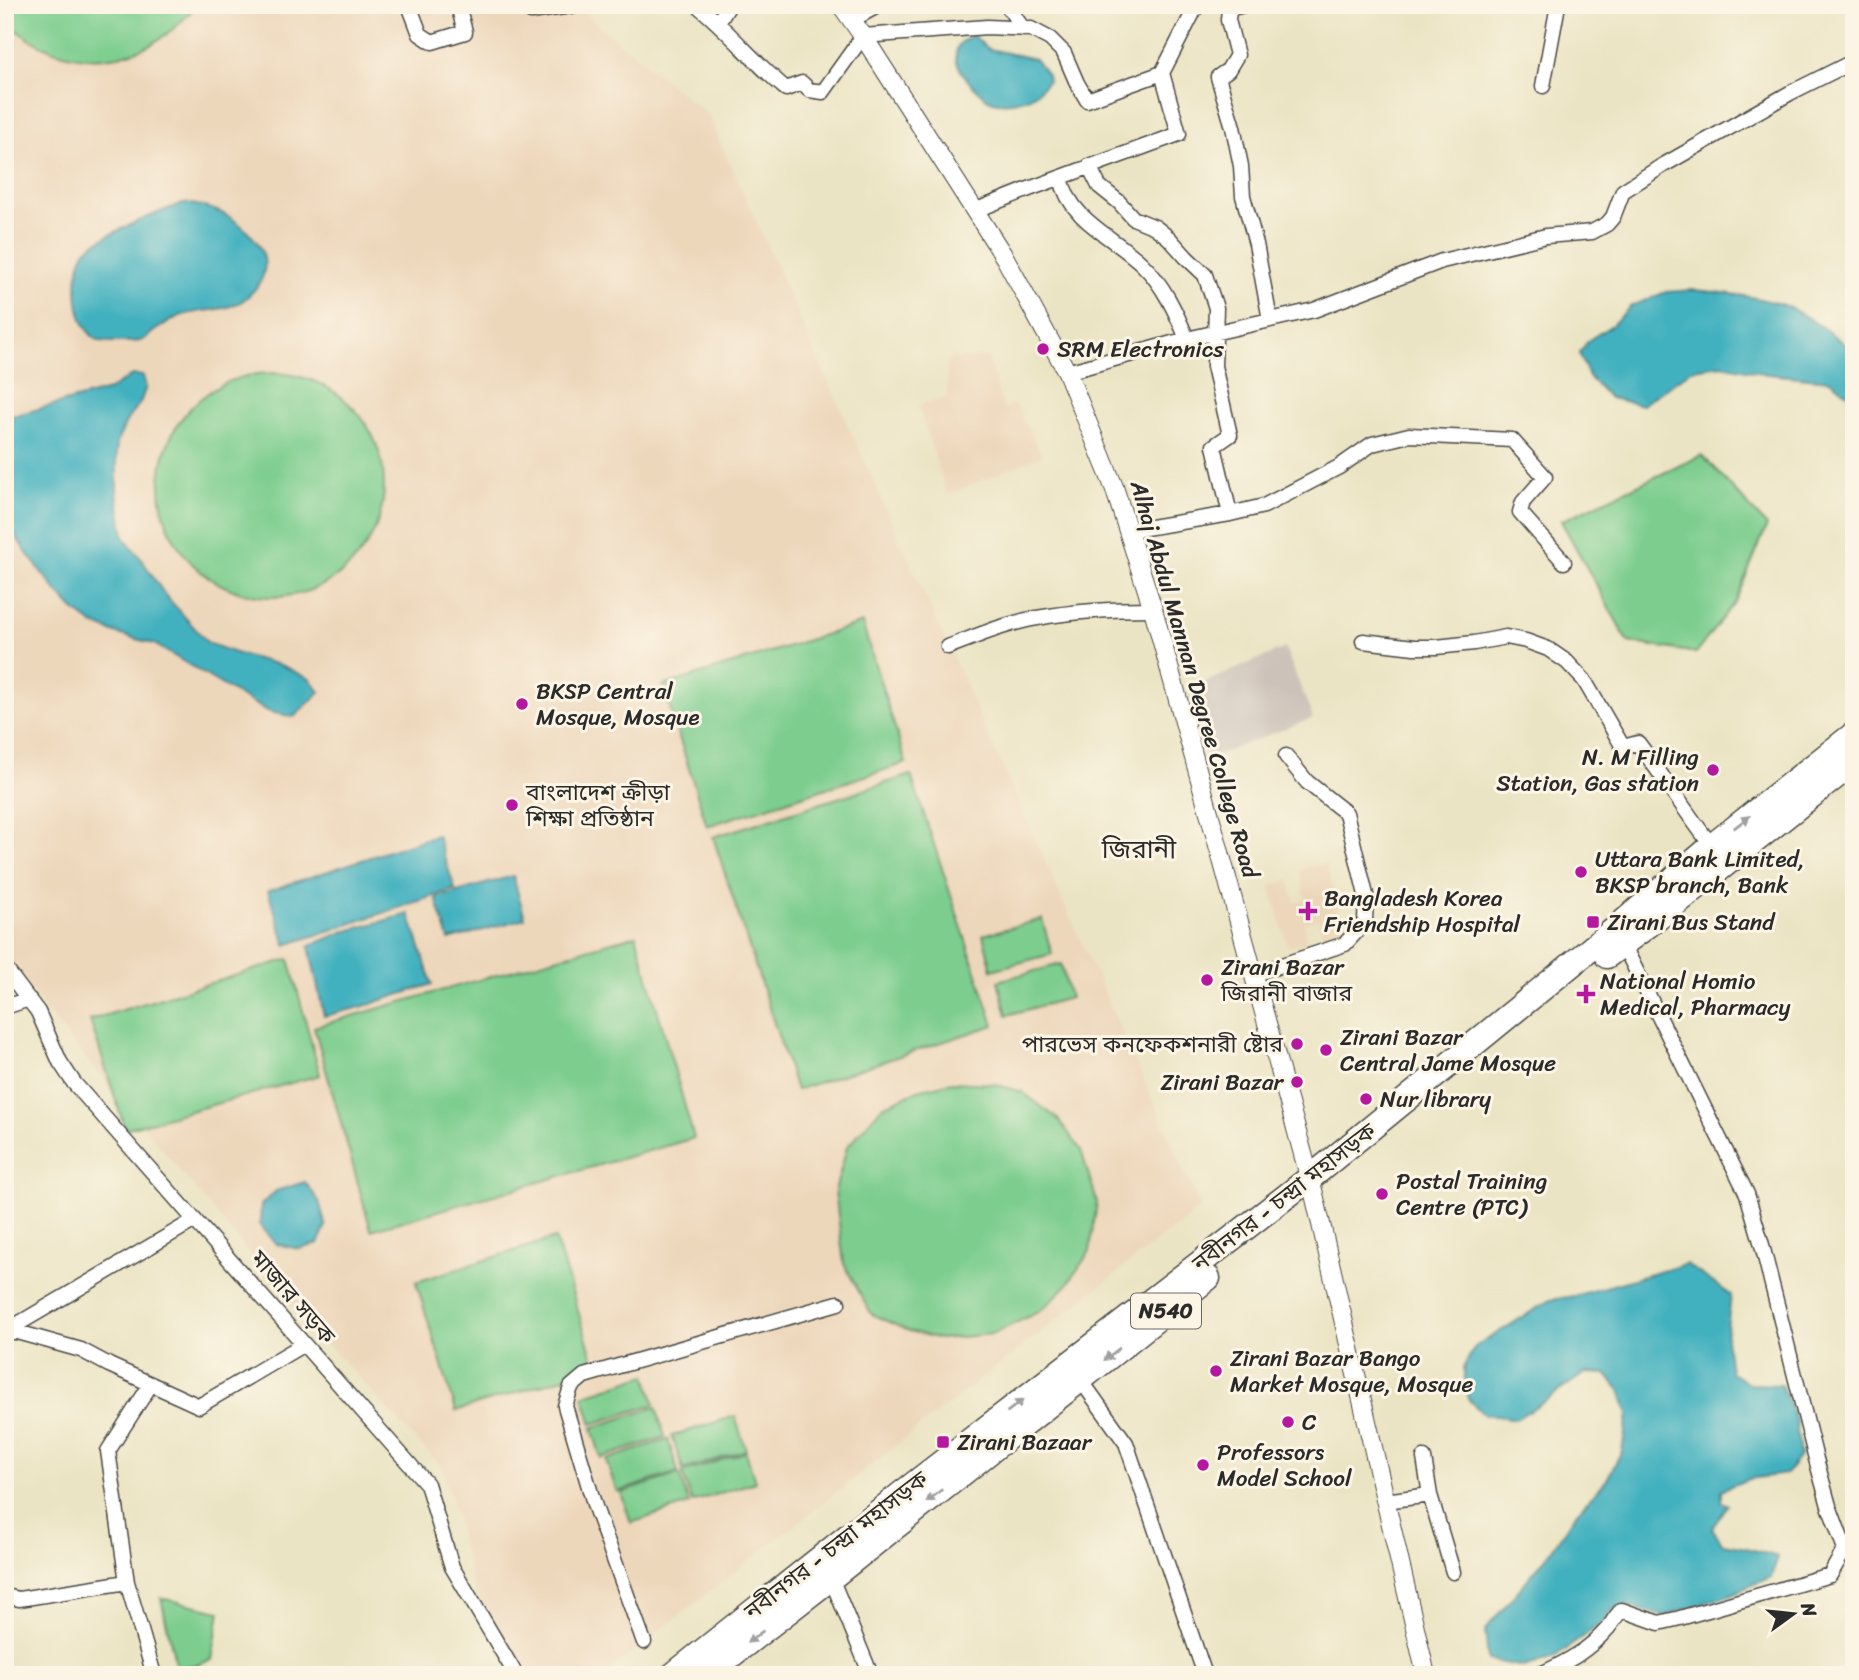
<svg xmlns="http://www.w3.org/2000/svg" width="1859" height="1680" font-family="Sriracha,'Noto Sans Bengali',sans-serif">
<style>
.built{fill:#edd7bb}
.industrial{fill:#ccc2b9}
.green{fill:#7ccd8e;stroke:#547c5c;stroke-width:2}
.water{fill:#43b1bf;stroke:#376e75;stroke-width:2}
.lines{fill:none;stroke-linecap:round;stroke-linejoin:round}
.minor-casing{stroke:#484742;stroke-width:17}
.tertiary-casing{stroke:#484742;stroke-width:20}
.trunk-casing{stroke:#484742;stroke-width:27}
.minor{stroke:#fff;stroke-width:14}
.tertiary{stroke:#fff;stroke-width:18}
.trunk{stroke:#fff;stroke-width:24}
.oneway{fill:#a0a0a0}
.poi-dot{fill:#b5179e;stroke:#fcf5e5;stroke-width:2.5}
.labels{text-anchor:middle;stroke-width:6;stroke-linejoin:round;paint-order:stroke}
.shield{fill:#fcf5e5;stroke:#6a6863;stroke-width:2}
.shield-label{font-size:21px;font-weight:bold;fill:#2b2b2b}
.poi-label{font-size:23px;fill:#2b2b2b;stroke:#fcf5e5;text-anchor:start}
.street-label{font-size:23px;fill:#2b2b2b;stroke:#fcf5e5}
.quarter-label{font-size:26px;fill:#2b2b2b;stroke:#fcf5e5}
</style>
<rect width="100%" height="100%" fill="#fcf5e5"/>
<filter id="ink" filterUnits="userSpaceOnUse"><feTurbulence type="fractalNoise" baseFrequency=".0143" numOctaves="2"/><feDisplacementMap in="SourceGraphic" scale="14" xChannelSelector="R" yChannelSelector="G"/><feConvolveMatrix kernelMatrix="1 2 1 2 8 2 1 2 1" color-interpolation-filters="sRGB"/></filter>
<filter id="wash" filterUnits="userSpaceOnUse"><feTurbulence type="fractalNoise" baseFrequency=".00686" numOctaves="4" result="noise"/><feDisplacementMap in="SourceGraphic" scale="28" xChannelSelector="R" yChannelSelector="G"/><feGaussianBlur stdDeviation="1.57" result="paint"/><feColorMatrix in="noise" values="0 0 0 0 0 0 0 0 0 0 0 0 0 0 0 0 0 1.4 0 .05"/><feComposite in="paint" operator="in"/></filter>
<g filter="url(#wash)">
<rect width="100%" height="100%" fill="#ebe4c4"/>
<path class="built" d="M5 5H574L708 115 1201 1207 603 1675H529L474 1591 444 1470 306 1321 5 962Z
M987 356 1004 410 1015 403 1042 455 947 495 918 405 947 398 948 360Z
M1326 863 1346 937 1325 943 1317 919 1304 924 1306 942 1288 947 1270 886 1289 880 1295 902 1305 899 1300 870Z"/>
<path class="industrial" d="M1285 648 1313 718 1207 759 1189 689Z"/>
<path class="green" d="M5 5H196C146 70 66 76 5 21Z
M160 485a112 112 0 1 1 224 0a112 112 0 1 1-224 0Z
M1702 455 1767 526 1736 600 1696 653 1628 642 1561 521Z
M862 623 906 763 707 826 663 686Z
M911 775 994 1025 796 1090 713 837Z
M1042 919 1052 954 992 970 983 935Z
M636 935 694 1138 371 1230 314 1027Z
M289 959 320 1075 125 1129 90 1020Z
M1061 964 1070 998 1007 1015 998 981Z
M952 1082 994 1084 1022 1092 1058 1119 1081 1150 1097 1202 1090 1251 1067 1285 1042 1310 993 1334 940 1339 909 1331 871 1314 844 1264 835 1191 847 1147 882 1107 918 1090Z
M555 1238 596 1368 456 1411 416 1282Z
M646 1375 655 1404 592 1424 583 1396Z
M656 1407 665 1437 601 1458 592 1428Z
M735 1416 746 1450 683 1470 672 1436Z
M668 1439 678 1472 617 1492 606 1460Z
M746 1452 755 1482 692 1502 682 1473Z
M679 1474 689 1504 631 1523 621 1493Z
M161 1598 220 1611 212 1660 177 1670Z"/>
<path class="water" d="M973 36 989 49 1035 59 1047 75 1048 81C1044 85 1040 90 1036 93 1026 101 1006 105 993 101 985 99 977 90 971 84 965 77 955 65 956 55 956 45 964 39 973 36Z
M184 203C201 205 220 210 234 220 264 242 279 270 246 298 230 312 199 309 180 316 171 320 161 326 153 332 149 335 145 340 140 341 135 342 129 341 124 342 117 342 105 343 98 340 74 328 72 272 85 252 94 238 166 209 184 203Z
M1693 290C1722 292 1752 296 1780 304 1800 310 1836 337 1854 351V399L1830 380 1767 374 1722 365 1693 369 1642 405 1610 398 1589 377 1579 353 1589 340 1612 325 1631 306 1666 292Z
M132 375 143 376 146 387 140 403 127 420 117 442V493L124 537 142 560 165 595 208 643 235 653 283 666 310 679 320 692 294 717 270 712 247 700 154 644 118 634 93 624 75 611 58 593 28 555 15 535 5 513V418L109 390Z
M437 835 455 889 286 945 268 891Z
M513 876 525 918 449 940 436 898Z
M409 914 432 984 361 1007 324 1016 309 946 343 932Z
M305 1182 319 1201 326 1226 318 1244 299 1249 276 1244 260 1225 261 1205 276 1191Z
M1686 1264 1731 1295 1726 1338 1730 1372 1750 1384 1781 1385 1796 1420 1800 1456 1786 1474 1748 1479 1721 1490V1502L1728 1505 1712 1528 1723 1544 1746 1548 1778 1557 1771 1577 1727 1596 1665 1616 1623 1605 1613 1610 1599 1625 1554 1658 1523 1667 1488 1660 1485 1630 1548 1555 1577 1512 1606 1481 1622 1451 1628 1415 1620 1390 1606 1374 1585 1373 1548 1399 1516 1419 1484 1414 1468 1399 1463 1368 1475 1347 1550 1300 1574 1296Z"/>
</g>
<g filter="url(#ink)">
<g class="lines">
<g class="minor-casing">
<path id="minor" d="M409 5 420 34 432 42 465 32 458 5
M523 5 531 12 577 5
M697 5C729 31 755 63 786 89L802 83 809 90 823 92 863 36 987 27 1031 29 1050 39 1064 53 1077 83 1087 100 1162 73 1197 5
M1007 5 1023 29
M1243 5 1229 9 1228 20 1237 55 1228 70 1218 77 1233 127 1241 166 1243 196 1256 244 1270 320
M852 20 879 5
M718 23 729 5
M1543 86 1558 5
M1089 166 1099 186 1119 202 1133 218 1155 227 1169 238 1186 257 1205 275 1216 308 1214 366 1230 435 1214 446 1230 514
M1061 178C1070 221 1113 236 1142 264 1163 284 1176 312 1187 339
M974 211 1029 189 1179 134 1162 73
M1067 372 1187 339 1314 310 1442 261 1546 236 1592 232 1607 224 1613 217 1623 191 1662 166 1790 93 1854 61
M1127 531 1230 514 1264 506 1339 467 1372 444 1409 435 1512 440 1545 477 1523 502 1520 512 1564 562
M1363 641 1414 647H1436L1474 643 1506 637 1526 641 1548 649 1567 662 1584 680 1623 747 1638 743C1664 777 1686 813 1712 846
M948 647C977 636 1007 623 1037 618 1075 611 1114 609 1153 609
M5 968 38 1012 60 1062 74 1083 427 1484 452 1567 516 1675
M1255 974 1345 944 1365 922 1366 895 1346 813 1307 782 1286 756
M5 1007 29 999
M6 1331 195 1220
M5 1332H17L81 1350 109 1365 199 1406 304 1344
M1080 1379 1126 1443 1205 1675
M151 1384 108 1451 127 1582 154 1675
M1424 1458 1430 1495
M1385 1501 1430 1495 1453 1572
M831 1578 871 1675
M5 1596 19 1599 127 1582
M644 1642 595 1507 565 1406 571 1387 584 1376 838 1303
M1539 1675C1567 1662 1588 1651 1608 1628 1613 1622 1616 1615 1622 1610L1659 1623 1680 1618 1830 1575 1845 1549 1829 1506 1816 1459 1762 1245 1747 1194 1621 940"/>
</g>
<g class="tertiary-casing">
<path id="tertiary" d="M841 5 863 36 1005 258 1067 372 1114 487 1153 609 1314 1194 1426 1675"/>
</g>
<g class="trunk-casing">
<path id="trunk" d="M1607 956 1654 921 1854 762
M673 1675 901 1494 1310 1178 1615 929 1712 846 1854 734
M706 1675 831 1578 1208 1278"/>
</g>
<use href="#minor" class="minor"/>
<use href="#tertiary" class="tertiary"/>
<use href="#trunk" class="trunk"/>
</g>
<defs><path id="oneway-solid" d="M-6-.8H1V-3.2L6.5 0L1 3.2V.8H-6Z" transform="scale(1.75)"/></defs>
<g class="oneway">
<use href="#oneway-solid" transform="translate(1742 822) rotate(-38)"/>
<use href="#oneway-solid" transform="translate(1112 1354) rotate(142)"/>
<use href="#oneway-solid" transform="translate(1015 1406) rotate(-37)"/>
<use href="#oneway-solid" transform="translate(934 1496) rotate(141)"/>
<use href="#oneway-solid" transform="translate(755 1637) rotate(143)"/>
</g>
</g>
<g class="poi-dot">
<circle cx="1043" cy="349" r="7"/>
<circle cx="522" cy="704" r="7"/>
<circle cx="1713" cy="770" r="7"/>
<circle cx="512" cy="805" r="7"/>
<circle cx="1581" cy="872" r="7"/>
<path d="M1304.5 900.5h7v7h7v7h-7v7h-7v-7h-7v-7h7z"/>
<rect x="1586" y="915" width="14" height="14" rx="3.5"/>
<circle cx="1207" cy="980" r="7"/>
<path d="M1582.5 983.5h7v7h7v7h-7v7h-7v-7h-7v-7h7z"/>
<circle cx="1297" cy="1044" r="7"/>
<circle cx="1326" cy="1050" r="7"/>
<circle cx="1297" cy="1082" r="7"/>
<circle cx="1366" cy="1099" r="7"/>
<circle cx="1382" cy="1194" r="7"/>
<circle cx="1216" cy="1371" r="7"/>
<circle cx="1288" cy="1422" r="7"/>
<rect x="936" y="1435" width="14" height="14" rx="3.5"/>
<circle cx="1203" cy="1465" r="7"/>
</g>
<g class="labels">
<rect class="shield" x="1131" y="1293.5" width="70" height="35" rx="5"/>
<g class="shield-label">
<text x="1166" y="1318">N540</text>
</g>
<g class="poi-label">
<text x="1057" y="357">SRM Electronics</text>
<text x="536" y="699">BKSP Central<tspan x="536" dy="26">Mosque, Mosque</tspan></text>
<text x="1699" y="765" text-anchor="end">N. M Filling<tspan x="1699" dy="26">Station, Gas station</tspan></text>
<text x="526" y="800">বাংলাদেশ ক্রীড়া<tspan x="526" dy="26">শিক্ষা প্রতিষ্ঠান</tspan></text>
<text x="1595" y="867">Uttara Bank Limited,<tspan x="1595" dy="26">BKSP branch, Bank</tspan></text>
<text x="1324" y="906">Bangladesh Korea<tspan x="1324" dy="26">Friendship Hospital</tspan></text>
<text x="1607" y="930">Zirani Bus Stand</text>
<text x="1221" y="975">Zirani Bazar<tspan x="1221" dy="26">জিরানী বাজার</tspan></text>
<text x="1600" y="989">National Homio<tspan x="1600" dy="26">Medical, Pharmacy</tspan></text>
<text x="1340" y="1045">Zirani Bazar<tspan x="1340" dy="26">Central Jame Mosque</tspan></text>
<text x="1283" y="1052" text-anchor="end">পারভেস কনফেকশনারী ষ্টোর</text>
<text x="1283" y="1090" text-anchor="end">Zirani Bazar</text>
<text x="1380" y="1107">Nur library</text>
<text x="1396" y="1189">Postal Training<tspan x="1396" dy="26">Centre (PTC)</tspan></text>
<text x="1230" y="1366">Zirani Bazar Bango<tspan x="1230" dy="26">Market Mosque, Mosque</tspan></text>
<text x="1302" y="1430">C</text>
<text x="957" y="1450">Zirani Bazaar</text>
<text x="1217" y="1460">Professors<tspan x="1217" dy="26">Model School</tspan></text>
</g>
<g class="street-label">
<text transform="translate(1195 679) rotate(74)" y="8">Alhaj Abdul Mannan Degree College Road</text>
<text transform="translate(1284 1197) rotate(-38)" y="8">নবীনগর - চন্দ্রা মহাসড়ক</text>
<text transform="translate(293 1297) rotate(49)" y="8">মাজার সড়ক</text>
<text transform="translate(836 1545) rotate(-38)" y="8">নবীনগর - চন্দ্রা মহাসড়ক</text>
</g>
<g class="quarter-label">
<text x="1139" y="858">জিরানী</text>
</g>
</g>
<rect width="1859" height="1680" fill="none" stroke="#fcf5e5" stroke-width="28"/>
<g transform="translate(1793 1614) rotate(75)" stroke="#fcf5e5" stroke-width="5" paint-order="stroke">
<path d="M0-5L12 26L0 18L-12 26Z" fill="#2b2b2b"/>
<text y="-10" font-size="19" font-weight="bold" text-anchor="middle" fill="#2b2b2b">N</text>
</g>
</svg>
